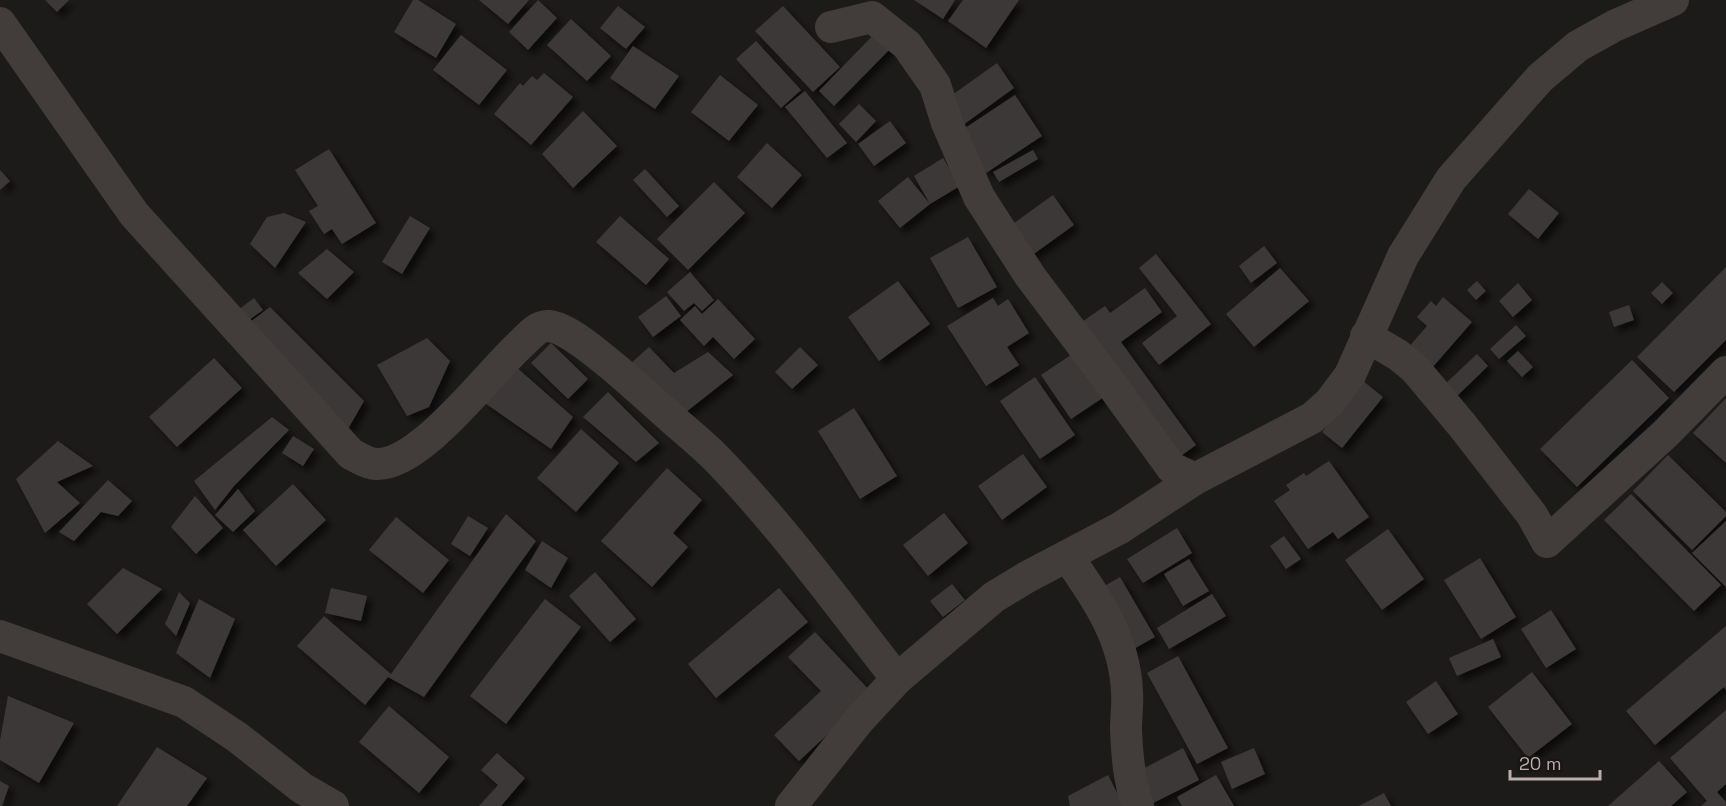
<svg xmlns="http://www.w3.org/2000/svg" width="1726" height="806" font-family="'Space Grotesk',sans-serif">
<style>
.building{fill:#3c3837;filter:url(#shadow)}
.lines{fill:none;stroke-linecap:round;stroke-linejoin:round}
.street{stroke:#423c3b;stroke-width:32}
</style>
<defs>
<filter id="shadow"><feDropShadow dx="5.5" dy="5.5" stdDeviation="3" flood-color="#0009"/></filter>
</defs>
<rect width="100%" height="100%" fill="#1d1b1a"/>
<path class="building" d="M45 0H69L57 12Z
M413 0H418L456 24 436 58 394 32Z
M479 0H529L508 24Z
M538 0 557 18 528 50 509 32Z
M914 0H955L943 19Z
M963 0H1019L986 48 948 21Z
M618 6 645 27 626 49 600 28Z
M783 6 840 67 813 92 755 31Z
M571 19 611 56 587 81 547 45Z
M879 29 895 44 834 106 819 91Z
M461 35 507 70 479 105 433 70Z
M756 41 801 90 781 108 736 59Z
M633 46 679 76 655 109 610 78Z
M997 63 1014 88 963 125 945 100Z
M544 73 573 97 531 145 494 114 520 83 523 86 532 76 537 80Z
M720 75 758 105 729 141 691 112Z
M805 91 847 143 827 158 785 107Z
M1015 95 1042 136 986 173 959 132Z
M859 104 876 121 856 142 839 124Z
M583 111 617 146 573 188 542 154Z
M890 121 906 143 874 166 858 144Z
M767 143 802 175 772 208 737 177Z
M329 149 376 223 342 244 332 229 324 234 309 211 318 206 295 170Z
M1033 150 1038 159 999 182 993 172Z
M943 158 960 186 930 204 900 228 878 201 908 177 930 204 914 176Z
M645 169 679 206 667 217 633 180Z
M0 170 10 181 0 190Z
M714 182 745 213 688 270 657 239Z
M1529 189 1559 213 1538 239 1508 214Z
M1053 195 1074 225 1031 256 1010 226Z
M284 213 306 222 275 268 250 244 267 217Z
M410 216 430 228 402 274 382 262Z
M620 216 669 259 646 285 596 242Z
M968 237 997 287 958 308 930 258Z
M1264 246 1277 263 1251 283 1239 266Z
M327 249 354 272 327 299 298 273Z
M1156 254 1211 324 1159 365 1142 343 1177 316 1139 268Z
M1726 267V340L1674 392 1637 357Z
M1280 268 1309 301 1254 347 1226 314Z
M690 272 714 300 702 311 694 303 684 311 667 292Z
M898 281 930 324 879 361 848 317Z
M1477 281 1486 291 1476 300 1467 290Z
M1662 282 1673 293 1662 304 1651 293Z
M1518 283 1532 300 1513 317 1499 301Z
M1145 288 1162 312 1121 342 1196 445 1174 461 1076 326 1105 306 1110 313Z
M666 296 681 316 653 337 638 317Z
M1443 297 1472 322 1431 369 1407 349 1427 326 1417 317 1431 301 1436 306Z
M254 298 263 310 235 330 226 319Z
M993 298 998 306 1008 299 1029 333 1007 347 1019 365 986 386 947 326Z
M718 299 755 339 734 359 713 337 704 346 680 320 695 306 702 314Z
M1629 305 1634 320 1614 327 1609 312Z
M270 307 364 401 348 429 233 335Z
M1516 325 1526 336 1499 359 1490 349Z
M427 338 450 361 429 407 407 416 377 365Z
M551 343 588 379 568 399 531 363Z
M649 347 674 373 708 352 733 375 681 416 628 366Z
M800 347 818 365 792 389 775 372Z
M1077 351 1107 395 1071 419 1041 375Z
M1518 351 1533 367 1522 377 1507 361Z
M1477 354 1488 366 1456 397 1444 385Z
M214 358 242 388 177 447 149 417Z
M1632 360 1669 398 1577 487 1540 449Z
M515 366 573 417 551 449 485 403Z
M1035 377 1075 435 1040 459 1000 401Z
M1363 381 1383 397 1342 448 1322 432Z
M608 392 659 443 636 462 583 417Z
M1726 398V463L1693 433Z
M854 408 897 476 860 499 818 431Z
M272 417 289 430 234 486 215 510 194 481Z
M581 429 619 463 576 512 537 478Z
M293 436 314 449 303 466 282 453Z
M58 441 93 466 57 482 80 503 45 533 16 479Z
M1023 454 1047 487 1002 520 978 486Z
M1668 455 1726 512V516L1692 550 1633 491Z
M1329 461 1369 517 1338 539 1333 532 1308 549 1274 501 1290 490 1286 485 1304 473 1306 476Z
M667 468 702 500 673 533 688 547 652 587 601 541Z
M108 480 132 501 118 516 101 512 74 541 59 532Z
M293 484 326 520 276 566 243 530Z
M238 489 255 511 233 532 215 515Z
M1631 494 1721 585 1694 611 1604 520Z
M195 496 223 528 196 554 171 527Z
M944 513 968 543 928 576 903 545Z
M506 514 536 541 424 697 388 677 365 705 297 646 324 616 391 674Z
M468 516 488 528 470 556 451 544Z
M396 517 449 560 423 593 369 550Z
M1726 521V587L1692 553Z
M1177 528 1192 553 1143 583 1127 559Z
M1388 529 1424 579 1382 610 1345 560Z
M1284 536 1301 559 1286 569 1270 546Z
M542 541 568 558 551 588 525 570Z
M1480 558 1516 617 1481 639 1444 580Z
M1189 559 1209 591 1183 606 1164 574Z
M123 568 162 589 117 634 87 604Z
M595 572 636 619 610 642 569 596Z
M1120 577 1155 637 1130 651 1096 591Z
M952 584 965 600 943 617 930 601Z
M331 588 367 596 361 621 325 613Z
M779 588 808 622 716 698 688 664Z
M179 592 190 603 176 636 165 624Z
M1212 594 1226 616 1169 649 1157 628Z
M199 599 235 619 210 678 176 653Z
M545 599 581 627 506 724 470 696Z
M1551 610 1576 649 1546 668 1521 629Z
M1726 626V690L1724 687 1655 745 1626 711Z
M815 632 872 693 799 761 774 735 821 691 788 657Z
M1493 639 1501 657 1457 676 1449 658Z
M1178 656 1228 748 1197 764 1147 673Z
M1532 672 1572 724 1528 758 1488 707Z
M1436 681 1458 714 1428 734 1406 702Z
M8 696 74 723 39 783 0 760V740Z
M389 706 449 757 419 793 359 742Z
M1726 710V784L1717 792 1726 802V806H1701L1707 801 1670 758Z
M157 747 207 778 187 806H117Z
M1183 748 1199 780 1151 804 1135 773Z
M1254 748 1265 774 1232 789 1221 762Z
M497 753 525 778 501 806H479L498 785 481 770Z
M1659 761 1687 792 1671 806H1608Z
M1108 775 1124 806H1070L1068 796Z
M1216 775 1234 806H1182L1177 797Z
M0 781 9 786 2 806H0Z
M1384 793 1391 806H1359Z"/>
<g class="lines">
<path class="street" d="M0 23 134 214 351 454C358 457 367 464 376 464 421 466 489 372 523 342 530 335 538 325 549 326 569 328 602 358 617 370 638 388 658 406 678 424 691 435 704 446 716 458 782 526 838 604 897 679
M831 27 872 17 907 45 935 85 947 123 979 197 1030 276 1106 377 1172 468 1195 479
M1366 336 1398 355 1415 369 1462 425 1532 515 1547 542 1665 434 1726 372
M1067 556C1097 598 1125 639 1127 692 1128 705 1126 717 1126 729 1127 755 1129 782 1138 806
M0 636 184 702 237 737 302 788 333 806
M791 806 859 720 897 679 994 597 1027 577 1120 528 1195 479 1312 418 1329 403 1350 375 1403 256 1451 179 1540 78 1578 46 1614 26 1673 0"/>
</g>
<path d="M1510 770v9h90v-9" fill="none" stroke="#bcadad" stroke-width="3"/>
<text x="1519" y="770" font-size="18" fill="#bcadad" stroke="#181615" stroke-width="4.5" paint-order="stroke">20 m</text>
</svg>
